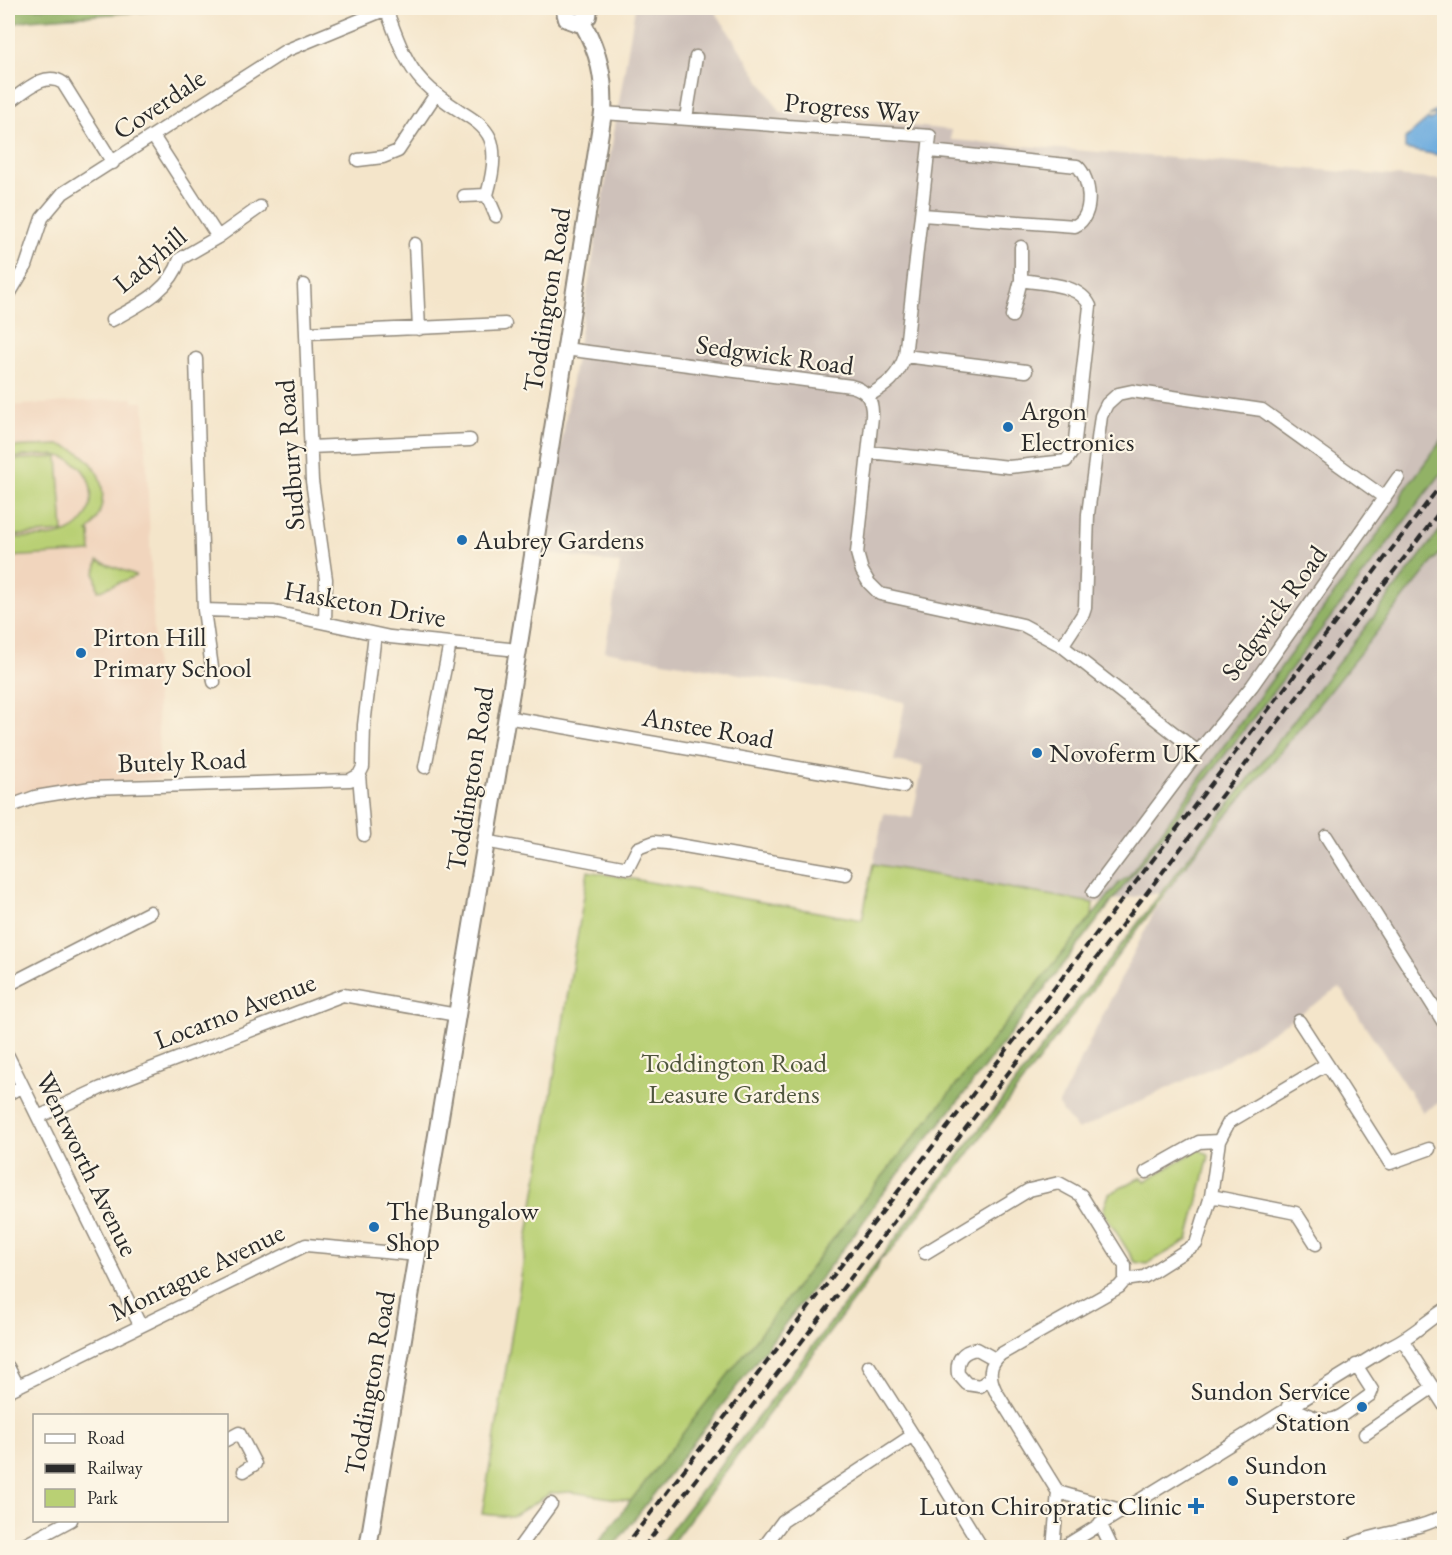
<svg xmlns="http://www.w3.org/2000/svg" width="1452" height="1555" font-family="'EB Garamond',serif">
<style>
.built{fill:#f1d5bd}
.industrial{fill:#cec1ba}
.green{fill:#b9d074;stroke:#727e50;stroke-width:1.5}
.forest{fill:#92b266;stroke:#5e6e48;stroke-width:1.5}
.water{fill:#6baade;stroke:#4b6a84;stroke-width:1.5}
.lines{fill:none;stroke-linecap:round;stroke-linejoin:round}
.minor-casing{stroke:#90887a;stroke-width:15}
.major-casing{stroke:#90887a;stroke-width:20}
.minor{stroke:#fff;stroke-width:12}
.major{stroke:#fff;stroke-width:16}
.rail{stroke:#2b2b2b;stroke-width:4;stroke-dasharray:9 4.5;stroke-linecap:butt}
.poi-dot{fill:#1f6fb2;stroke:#fcf5e5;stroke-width:2}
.labels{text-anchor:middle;stroke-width:4.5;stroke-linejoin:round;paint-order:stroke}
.street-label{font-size:27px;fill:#2b2b2b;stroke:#fcf5e5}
.poi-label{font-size:27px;fill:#2b2b2b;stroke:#fcf5e5;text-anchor:start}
.park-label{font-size:27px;fill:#4e543d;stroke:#fcf5e5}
</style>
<rect width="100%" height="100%" fill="#fcf5e5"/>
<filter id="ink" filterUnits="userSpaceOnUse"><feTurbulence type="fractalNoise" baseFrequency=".0167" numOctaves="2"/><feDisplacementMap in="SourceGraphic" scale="12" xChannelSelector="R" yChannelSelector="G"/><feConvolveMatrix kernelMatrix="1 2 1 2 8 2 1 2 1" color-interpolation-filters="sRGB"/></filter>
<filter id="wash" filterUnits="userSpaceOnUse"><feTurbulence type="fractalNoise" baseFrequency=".008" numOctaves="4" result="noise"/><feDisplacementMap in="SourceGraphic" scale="24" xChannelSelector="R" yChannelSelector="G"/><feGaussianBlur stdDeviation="1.35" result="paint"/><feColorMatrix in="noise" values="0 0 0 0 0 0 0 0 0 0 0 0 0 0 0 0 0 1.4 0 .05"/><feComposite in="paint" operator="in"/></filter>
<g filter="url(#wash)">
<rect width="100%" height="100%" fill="#f4e5ca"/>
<path class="built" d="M133 398V402H144L160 779 100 782 45 789 8 799V406Z"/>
<path class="industrial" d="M635 8H713L781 113 951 130V140L1444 180V1100L1423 1112 1340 988 1228 1060 1078 1130 1058 1106 1151 918 1167 892 1093 903 873 864 884 813 912 818 923 766 894 761 905 702 605 651 620 564 543 552Z"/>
<path class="green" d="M60 445C102 454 116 500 88 532L90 533 91 552 8 557V538C26 537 51 539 68 532 101 517 99 468 63 457 47 452 25 457 8 458V447Z
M58 457 63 532 8 536V460Z
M98 561 136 575V576L98 591 95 573Z
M873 864 1093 903 1092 918 631 1501 571 1492 551 1493 512 1517 482 1514 588 871 862 920Z
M1199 1149 1209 1156 1188 1240 1147 1264 1135 1262 1103 1211 1109 1194 1141 1177 1145 1181Z"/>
<path class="forest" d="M8 8H193L29 20 8 25Z
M1444 437V470L960 1099 879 1198 859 1228 613 1547H595L857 1208 1119 883 1129 876 1399 505 1402 494Z
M1444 525V548L1279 754 1199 848 951 1177 949 1176 890 1252 880 1259 877 1269 669 1547H658Z"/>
<path class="water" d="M1444 104V156L1405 149V139L1428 119 1430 121 1436 116 1434 114 1429 116Z"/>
</g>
<g filter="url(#ink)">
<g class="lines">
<g class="minor-casing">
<path id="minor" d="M386 9C396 35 404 62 423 82 468 129 510 113 487 195L464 196
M8 103C23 93 44 70 63 83L113 163
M603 113 930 136 905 356C898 377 887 385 868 396
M686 118 696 57
M153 136 218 237
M358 160 383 157 398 151 436 94
M487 195 496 216
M922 215 1075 226C1095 216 1091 178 1077 166L930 151
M415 244 419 329
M1021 247V280
M304 285 312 481 326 579 325 622
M8 296 26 266 42 218 63 193 285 51 389 8
M112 320C139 305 170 291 180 259L218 237 260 207
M307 333 505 324
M565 349 851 386C867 390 873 400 872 417L857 553 862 571 869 583 880 594 1023 625 1062 646 1198 752 1093 892
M905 356 1026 371
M196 359 204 610
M310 447 470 440
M869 452 1009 467 1066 461 1074 449 1090 306C1079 283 1044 284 1021 280L1012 316
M1062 646 1083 614 1085 608 1088 514 1101 416 1107 404 1118 394 1132 391 1262 410 1385 498
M214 682 204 610 274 612 390 637 518 650
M506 717 903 786
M1198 752 1252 686 1398 478
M425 767 450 643
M8 807 35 797 91 788 350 780 359 775
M364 835 359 775 363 767 364 725 375 634
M1326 836 1444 1023
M485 841 628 868 638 848 654 842 667 843 846 874
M8 985 150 912
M1299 1021 1327 1064
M8 1056 140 1325
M8 1094 22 1086
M38 1117 101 1088 343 995 457 1015
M1146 1172 1199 1142 1219 1141
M1211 1196 1296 1213 1316 1244
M925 1253 1029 1190 1059 1183 1081 1195 1125 1266V1280L1119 1287 1001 1354C988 1365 989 1376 995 1390L1058 1492
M1125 1280 1144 1277 1196 1244 1211 1196 1219 1141 1229 1122 1327 1064 1390 1163 1429 1149
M1403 1341 1444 1405
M869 1366 913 1435
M8 1367 18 1386
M990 1379 980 1386 967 1384 958 1374C956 1360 962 1351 977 1349L995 1359
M8 1391 306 1245 418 1255
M1288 1406C1335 1428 1330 1424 1370 1395L1372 1390 1356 1365
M1365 1434 1433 1387
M226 1440 239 1433 255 1464 244 1471
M1058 1492 1120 1510
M1100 1523 1112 1548
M19 1548 71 1520
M519 1548 551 1504
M763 1548 783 1521 913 1435 982 1548
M1053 1548 1058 1492
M1062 1548 1388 1347C1409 1339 1425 1322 1444 1310
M1345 1548C1376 1531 1413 1533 1444 1516"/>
</g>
<g class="major-casing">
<path id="major" d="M564 8 567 19 578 23 588 16 589 8
M368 1548 518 650 603 113C605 79 599 52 582 22"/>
</g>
<use href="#minor" class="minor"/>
<use href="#major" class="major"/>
<path class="rail" d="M624 1548 1444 481
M643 1548 1444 506"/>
</g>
</g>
<g class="poi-dot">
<circle cx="1008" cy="427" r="6"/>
<circle cx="462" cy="540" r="6"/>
<circle cx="81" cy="653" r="6"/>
<circle cx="1037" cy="753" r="6"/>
<circle cx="374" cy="1227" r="6"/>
<circle cx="1362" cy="1407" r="6"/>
<circle cx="1233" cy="1481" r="6"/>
<path d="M1193 1497h6v6h6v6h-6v6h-6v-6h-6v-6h6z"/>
</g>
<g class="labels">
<g class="street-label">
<text transform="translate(159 104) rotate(-34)" y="9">Coverdale</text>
<text transform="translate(852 108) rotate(5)" y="9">Progress Way</text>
<text transform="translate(150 260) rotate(-40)" y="9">Ladyhill</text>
<text transform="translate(547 300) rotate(-81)" y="9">Toddington Road</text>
<text transform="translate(775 355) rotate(8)" y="9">Sedgwick Road</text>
<text transform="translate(290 455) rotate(-94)" y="9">Sudbury Road</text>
<text transform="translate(365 604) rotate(10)" y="9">Hasketon Drive</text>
<text transform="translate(1274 613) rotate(-54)" y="9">Sedgwick Road</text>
<text transform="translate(708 728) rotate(10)" y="9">Anstee Road</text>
<text transform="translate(182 761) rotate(-2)" y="9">Butely Road</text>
<text transform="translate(470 779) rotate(-81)" y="9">Toddington Road</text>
<text transform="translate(235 1011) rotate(-21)" y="9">Locarno Avenue</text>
<text transform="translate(87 1164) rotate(64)" y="9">Wentworth Avenue</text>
<text transform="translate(197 1272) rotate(-26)" y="9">Montague Avenue</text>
<text transform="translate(370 1383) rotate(-80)" y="9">Toddington Road</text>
</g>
<g class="poi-label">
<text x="1020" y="420">Argon<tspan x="1020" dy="31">Electronics</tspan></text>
<text x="474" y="549">Aubrey Gardens</text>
<text x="93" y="646">Pirton Hill<tspan x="93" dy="31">Primary School</tspan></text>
<text x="1049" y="762">Novoferm UK</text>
<text x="386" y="1220">The Bungalow<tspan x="386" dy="31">Shop</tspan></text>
<text x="1350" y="1400" text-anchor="end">Sundon Service<tspan x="1350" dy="31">Station</tspan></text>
<text x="1245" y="1474">Sundon<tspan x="1245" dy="31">Superstore</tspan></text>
<text x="1182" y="1515" text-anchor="end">Luton Chiropratic Clinic</text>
</g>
<g class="park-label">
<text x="734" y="1072">Toddington Road<tspan x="734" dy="31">Leasure Gardens</tspan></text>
</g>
</g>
<rect width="1452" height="1555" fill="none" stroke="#fcf5e5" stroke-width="30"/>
<rect x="33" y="1414" width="195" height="108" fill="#fcf5e5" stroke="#a8a49b" stroke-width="1.5"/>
<rect x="45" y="1434" width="30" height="9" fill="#ffffff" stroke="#a8a49b" stroke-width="1.5"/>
<text x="87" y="1444" font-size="18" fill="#2b2b2b">Road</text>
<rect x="45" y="1464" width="30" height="9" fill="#2b2b2b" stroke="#a8a49b" stroke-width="1.5"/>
<text x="87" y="1474" font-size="18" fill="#2b2b2b">Railway</text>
<rect x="45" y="1489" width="30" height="18" fill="#b9d074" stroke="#a8a49b" stroke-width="1.5"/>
<text x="87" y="1504" font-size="18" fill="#2b2b2b">Park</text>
</svg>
